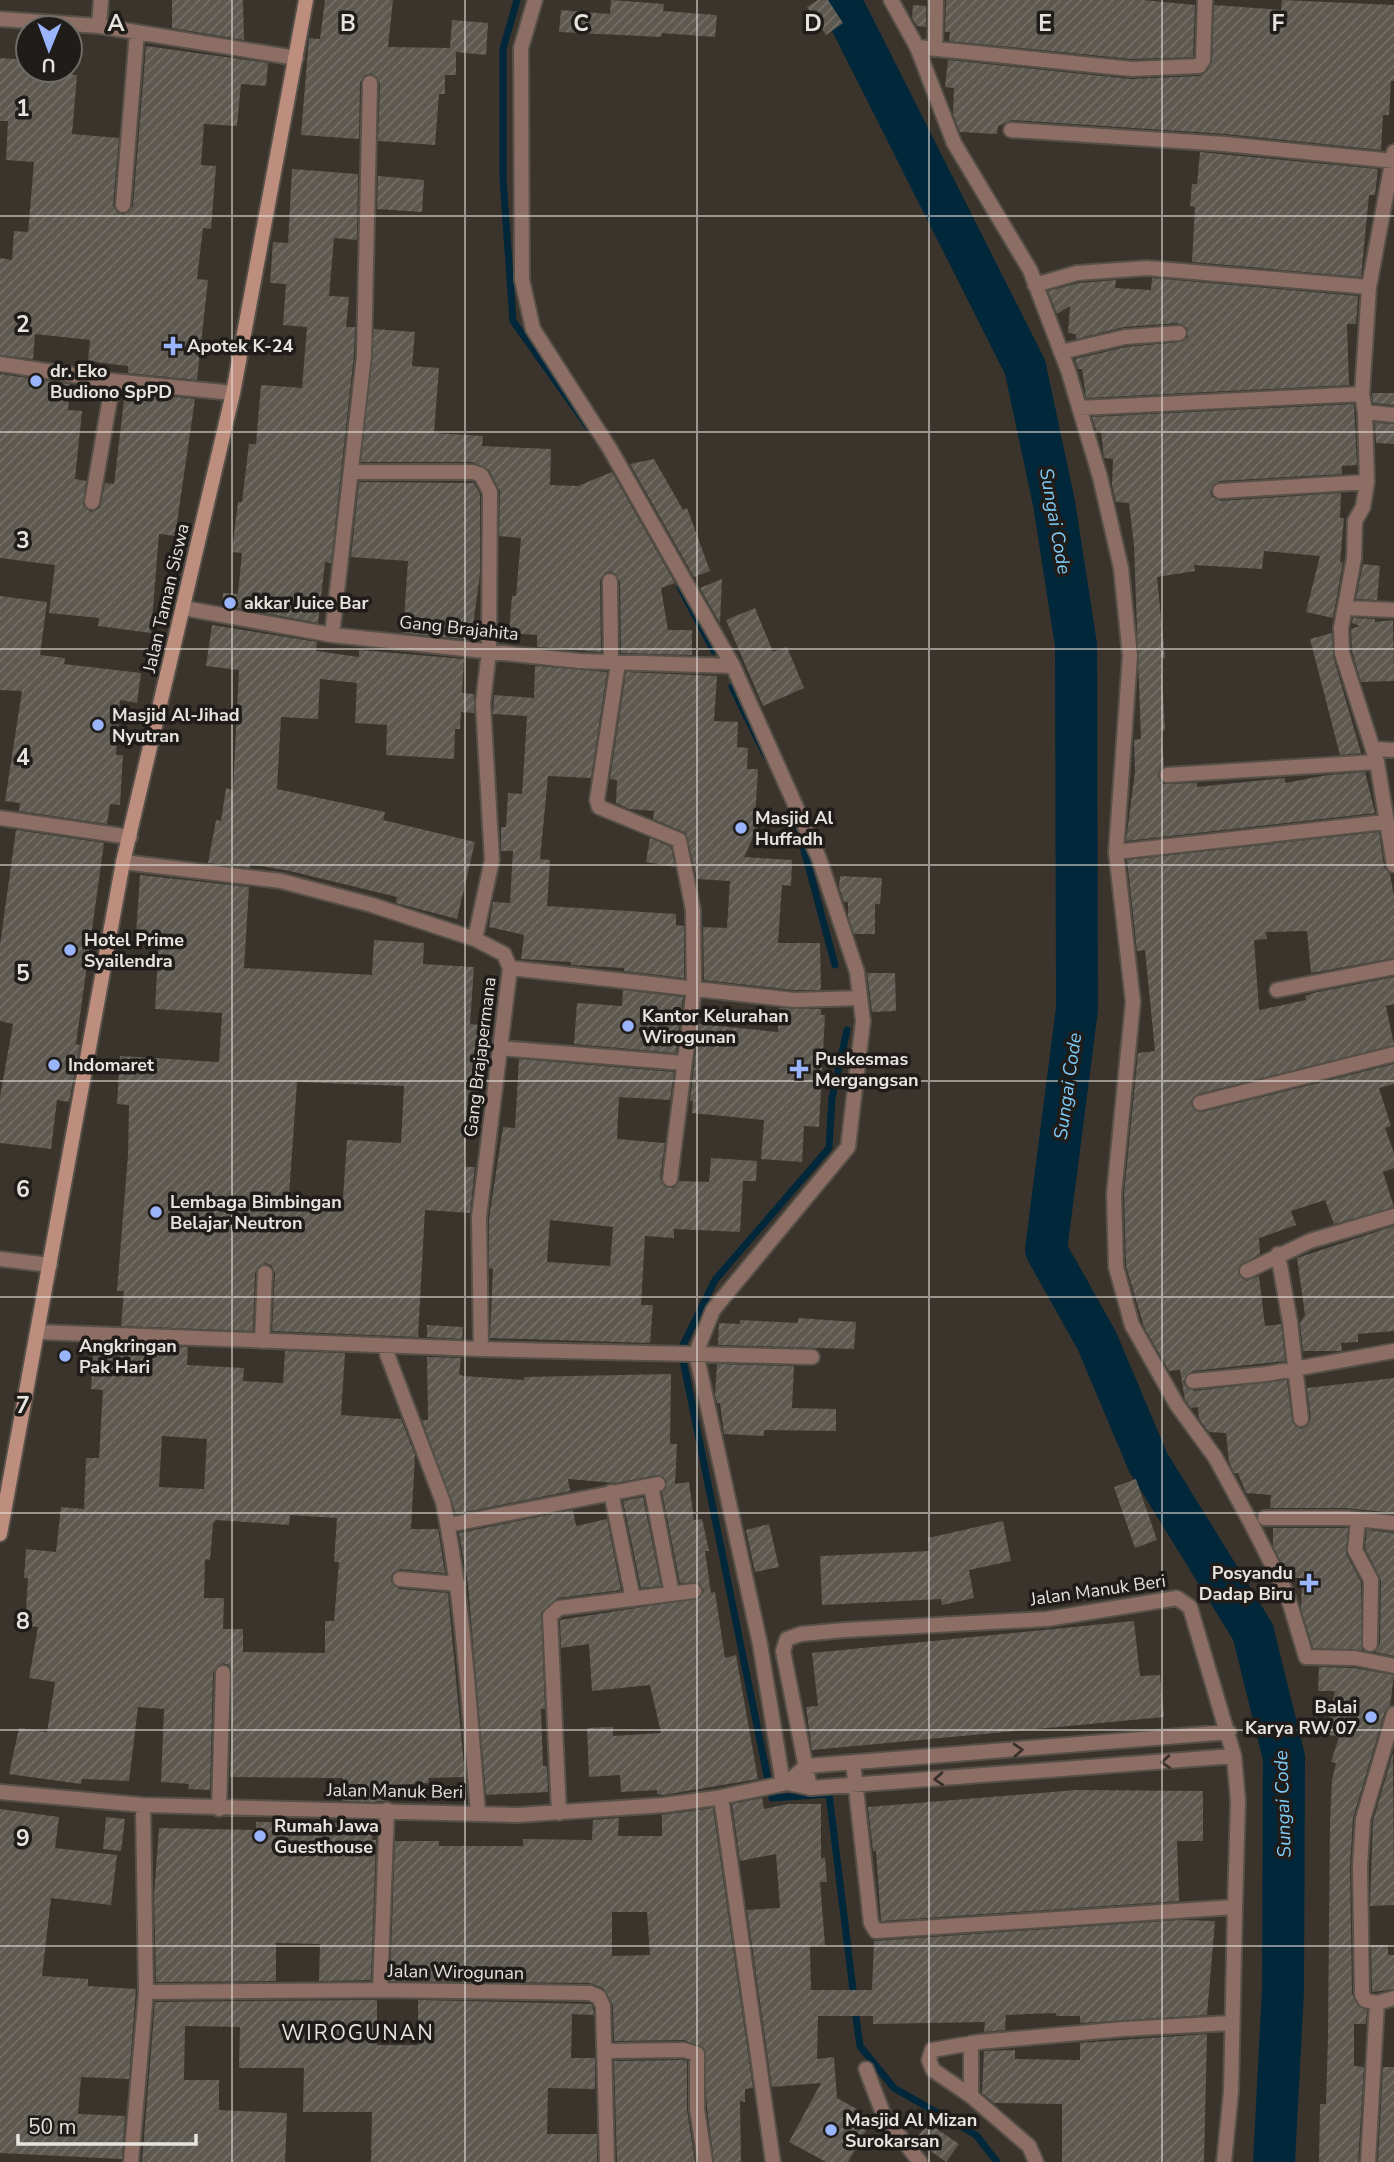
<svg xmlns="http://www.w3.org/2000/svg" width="1394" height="2162" font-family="'Nunito Sans',sans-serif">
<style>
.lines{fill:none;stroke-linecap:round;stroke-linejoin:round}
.stream{stroke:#00273a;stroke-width:7}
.river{stroke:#00273a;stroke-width:42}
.building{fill:url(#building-hatch);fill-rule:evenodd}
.lane-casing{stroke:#565049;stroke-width:18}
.street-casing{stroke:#565049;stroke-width:18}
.secondary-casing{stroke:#565049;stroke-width:18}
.lane{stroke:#8c6e64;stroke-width:14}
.street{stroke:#8c6e64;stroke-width:14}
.secondary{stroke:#bd8d7d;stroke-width:14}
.oneway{stroke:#3a302c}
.grid{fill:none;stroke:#e7e3de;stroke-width:2;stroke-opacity:0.55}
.poi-dot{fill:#9bb5fd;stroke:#1f1c19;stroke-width:2.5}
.labels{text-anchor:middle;stroke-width:7;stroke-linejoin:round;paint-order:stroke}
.poi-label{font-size:18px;font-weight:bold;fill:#e7e3de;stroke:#1f1c19;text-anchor:start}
.street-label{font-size:18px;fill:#e7e3de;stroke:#1f1c19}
.water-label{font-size:19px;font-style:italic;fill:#7fcbf8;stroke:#1f1c19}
.quarter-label{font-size:21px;letter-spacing:2px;fill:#e7e3de;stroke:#1f1c19}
.grid-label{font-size:23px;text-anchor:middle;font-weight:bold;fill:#e7e3de;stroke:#1f1c19;stroke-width:7;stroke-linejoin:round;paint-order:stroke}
</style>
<defs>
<pattern id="building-hatch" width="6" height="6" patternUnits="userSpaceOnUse" patternTransform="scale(1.75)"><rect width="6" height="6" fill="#5d5850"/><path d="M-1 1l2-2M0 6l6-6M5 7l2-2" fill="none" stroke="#747069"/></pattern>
</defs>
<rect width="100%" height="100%" fill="#3a342d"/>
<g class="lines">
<path class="stream" d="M517 0 503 49V179L513 321 589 428
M680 587 714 651
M732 687 766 756
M797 824 835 965
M683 1345 715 1280 829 1148 832 1098 847 1030
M683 1360 768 1780
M772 1798 829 1794 854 1998
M855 2010 860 2046 894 2088 976 2135 997 2162"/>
<path class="river" d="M840 0 1025 367 1054 503 1076 645 1077 1009 1046 1250 1097 1341 1148 1462 1253 1632 1284 1758 1283 1990 1274 2162"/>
</g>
<path class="building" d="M172 0H243L244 40 172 28Z
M325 0H393L388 47 450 48 452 20 488 23 486 55 456 52V75H445V94H439L435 145 378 141 380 83 371 73 365 75 360 82 359 139 301 135 309 38 320 39Z
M611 0 664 4 663 11 717 15 715 37 662 33 661 37 559 32 561 10 610 14Z
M818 0H828L843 23 826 35 807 7Z
M946 0H1143L1195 5 1193 57 1132 59 949 41 950 32H945Z
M1282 0 1394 5V81H1391L1389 115H1383L1381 150 1226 134 1012 120 998 126 997 134 960 132 953 114 954 88 945 87 948 60 1131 79 1200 76 1207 71 1212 61 1214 5 1281 10Z
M913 5 926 6V27L917 26 912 18Z
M146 46 268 63 266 86 241 84 237 126 204 124 201 165 216 166 211 229 203 228 197 279 208 280 197 380 128 373V366L88 361 90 340 35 334 33 359 0 355V258L12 260 14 231 28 232 34 162 6 160 8 121H0V58L28 60V72L77 75 72 134 119 138 113 205 117 212 123 215 133 206Z
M1200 152 1378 169 1375 195H1369L1361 277 1192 262 1195 207 1190 206 1192 184H1197Z
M292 169 358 174 357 240 334 238 329 296 349 297 346 327H355L354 355 331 563 325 562 318 623 222 605 223 593 238 594 242 553 232 552 238 502H242L249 444H256L261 385 302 388 307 327 283 325 286 284 270 283 273 242 288 243Z
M378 176 424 180 422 212 377 209Z
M1152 278 1358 296 1356 324H1347L1349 385 1086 398 1082 369H1078L1075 359 1126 347 1180 342 1188 337 1187 328 1178 323 1124 327 1076 339V334L1068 333 1070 306 1057 314 1048 291 1079 283 1116 280 1115 288 1151 290Z
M374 329 415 332 412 366 439 368 434 433 483 436 482 446 551 449 550 485 578 486 612 472 675 583 661 588 668 630H692V655L621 653 620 581 611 571 605 573 600 581 601 652 537 647V635L509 633 512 596H516L521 538 499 536 500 491 489 470 473 462H361Z
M0 374 70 384 68 410 82 411 75 479 86 481 83 505 91 512 100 508 105 483 114 484 125 392 195 399 175 536 159 534 151 633 98 626 99 618 49 613 55 565 0 558Z
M1372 393H1394V405L1373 403Z
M1354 404 1357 465 1342 466V474L1219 481 1210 491 1212 497 1221 501 1341 493 1340 518H1344L1340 562H1343L1333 618 1306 612 1320 556 1264 551 1262 569 1194 565 1195 571 1157 577 1165 658H1161L1165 730 1161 731 1164 766 1157 775 1163 784 1197 783V787L1285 778V783L1328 775 1365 772 1375 813 1126 841 1135 772 1134 740 1141 739 1134 546 1129 503 1116 502 1112 485 1113 459 1104 458 1101 431 1097 432 1092 417Z
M1375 423 1394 424V444L1376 443Z
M654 459 683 510 687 508 710 571 694 577 630 464Z
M359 482 474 483 480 494V574L473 625 466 624 465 639 403 633 408 561 351 557Z
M1363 564 1380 566 1377 600 1356 599Z
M722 579 720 623 700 588Z
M0 596 47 602 40 655 65 658 64 664 141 673 137 703 120 700 116 755H123L120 805 110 804 107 824 19 811 20 803 5 801 22 691 0 690Z
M755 608 773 652 787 647 804 688 763 706 726 620Z
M1353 618 1375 619V622L1393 620 1394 681 1361 682 1352 651 1351 629 1360 626 1352 623Z
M212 625 317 642 316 651 359 657V650L464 659 462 693 474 694V713L461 712 460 729H455L454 759 386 755 387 725 355 723 357 683 320 679 318 719 281 717 277 789 385 812 383 820 475 842 457 919 396 903 397 897 290 871 250 864V868L208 863 216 820 221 821 226 788 233 790 239 670 206 666Z
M1332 633 1333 656 1361 753 1340 755 1310 639Z
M535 666 607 672 591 778 548 776 540 859 550 860 547 906 676 914V925L684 926V978L624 971V968L571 965V962L521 959 524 935 489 927 493 902 510 903 513 851H501V827H506L508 793 522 794 527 716 493 714 494 695 534 698Z
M626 672 717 676 714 721 738 722 737 747 748 748 747 769H758L755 818 761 820 744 857 792 860 791 886 782 885 778 943H820L821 990H794L704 980 703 927 727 928 730 881 697 879 686 833 653 819 654 811 629 809 616 803 617 780 610 779Z
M16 830 104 843 76 1044 80 1045 69 1102 57 1100 51 1149 0 1143V1097L13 1024 0 1021V945Z
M1379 832 1384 867 1390 874 1394 896V958L1311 973 1307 931 1266 932 1267 939 1254 940 1259 1010 1306 1000 1305 996 1313 993 1394 977V1004L1386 1006 1394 1045 1198 1094 1191 1101 1194 1110 1202 1112 1394 1064V1084L1379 1088 1391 1126 1385 1128 1394 1153V1168L1383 1172 1394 1207 1334 1224 1325 1200 1291 1211 1296 1225 1259 1238 1260 1254 1240 1265 1238 1274 1247 1281 1259 1276 1265 1326 1281 1324 1285 1361 1192 1371 1183 1381 1186 1387 1194 1391 1287 1380 1292 1421 1301 1429 1307 1426 1311 1419 1307 1388 1394 1378V1513L1346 1508H1270L1271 1495 1246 1493 1238 1473H1234L1229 1462 1226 1433 1209 1432 1199 1419 1198 1407 1191 1408 1185 1400 1180 1370 1169 1371 1144 1327 1126 1266 1124 1194 1138 1053 1155 1051 1145 950 1137 951 1127 860Z
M650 838 671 847 675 867 646 862Z
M140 875 249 887 244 968 372 975 374 940 424 943 423 964 474 967 470 1024 480 1025V1066L478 1095 468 1094 464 1167H475L470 1213 425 1210 418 1337 272 1331 275 1273 271 1265 265 1263 255 1273 253 1331 121 1326 124 1291H117L128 1155 129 1105 117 1104 120 1056 219 1062 222 1013 155 1009 159 937 136 935ZM297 1082 404 1086 401 1143 347 1140 343 1198 289 1196Z
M840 876 882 878 880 904H875V934H854L848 916V902H844L839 887Z
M867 973H895L896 1011 872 1012Z
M623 990 683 997 676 1053 574 1044 577 1003 622 1006Z
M779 1008 821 1009V1015H825L819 1127 804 1126 802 1162 761 1159 764 1120 692 1113 693 1101H690L699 1024 778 1032Z
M519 1059 674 1072 670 1100 619 1097 617 1139 665 1143 660 1178 665 1187 674 1188 679 1181 709 1182 711 1158 757 1161 756 1181H743L740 1232 674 1229V1238L645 1236 641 1305H653L650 1343 490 1338 493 1269 489 1268V1218L503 1127 515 1128ZM550 1220 613 1227 610 1266 547 1262Z
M1394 1226V1331L1358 1334V1342L1341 1343 1342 1351H1303L1300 1323 1305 1315 1297 1258Z
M798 1318 856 1322 854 1349 718 1345 719 1323 740 1324V1320L798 1323Z
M427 1325 463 1327 462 1339 427 1337Z
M94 1344 188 1347 187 1365 244 1368 243 1381 283 1383 285 1351 345 1353 341 1415 401 1419 415 1455 411 1529H438L445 1573 400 1569 392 1574 391 1582 399 1589 448 1593 465 1777 428 1778 429 1783 391 1785V1800L373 1802 343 1801V1778L230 1777 233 1673 229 1665 223 1663 213 1673 210 1790 188 1789 189 1784 161 1782 164 1709 138 1707 129 1781 82 1779 81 1784 9 1774 19 1728 47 1732 55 1682 29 1678 38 1627 25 1626 28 1578H24L26 1549 56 1552 61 1507 84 1509 86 1458H99L103 1390 91 1389ZM162 1436 207 1439 204 1489 159 1487ZM290 1515 337 1518 334 1562H339L334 1621H325V1653L243 1652V1629H223L224 1598H204L205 1559 210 1560 213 1524 216 1520 289 1525Z
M427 1357 461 1358 459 1374 463 1376 524 1380V1377L671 1374 670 1444H677L675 1484 689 1482 694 1520 702 1519 709 1551H705L711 1593 715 1592 725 1658 736 1655 758 1779 663 1795 657 1794V1790L621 1792 620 1775 589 1777 587 1728 613 1727V1736L661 1733 650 1685 592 1691 589 1644 561 1648 560 1620 700 1598 704 1590 698 1582 680 1583 662 1492 667 1481 657 1475 615 1483 568 1479 570 1491 456 1514 422 1420H428Z
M717 1364 794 1366 792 1408 836 1409V1431L764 1430V1436L724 1434 720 1403H717L715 1395Z
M1136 1479 1157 1540 1135 1548 1114 1487Z
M643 1497 661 1586 641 1588 623 1501Z
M573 1510 576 1526 607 1519 621 1590 558 1598 541 1612 545 1709H541L543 1766H547L548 1792 486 1795 468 1584 459 1533Z
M1003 1521 1011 1561 969 1570 974 1598 942 1605 941 1599 822 1605 820 1556 930 1551 928 1538Z
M769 1524 779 1567 755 1572 746 1530Z
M1273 1528H1348L1346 1554 1361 1582 1362 1650 1313 1648 1301 1609 1302 1578H1289L1273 1546Z
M1367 1530 1394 1533V1656L1375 1652 1380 1644 1381 1580 1365 1548Z
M1134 1621 1140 1676 1160 1675 1164 1717 812 1750 806 1707 818 1706 812 1653Z
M1319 1667 1354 1668 1394 1675 1390 1706 1385 1711 1353 1818 1350 1866 1352 1994 1359 2007 1367 2010 1366 2024H1354V2066L1364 2067 1358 2162H1319L1320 2104H1326L1328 2036 1330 1822 1332 1780 1336 1763 1331 1762 1339 1737 1325 1734 1335 1691H1318Z
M1393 1753 1394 1905 1370 1906 1373 1821Z
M1076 1790 1203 1791V1841H1177L1179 1901 881 1921 876 1851H873L868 1807Z
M762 1798 764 1809 788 1804H821V1858H825L827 1882H820L825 1945 810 1946 811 1990H872L874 1941 1180 1920 1215 1921 1207 2015 1080 2023V2016H1056V2013L1006 2015 1005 2030 984 2032 985 2022 873 2024V2016H818L817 2059 834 2057 837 2098 873 2118 848 2162H826L789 2142 821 2083 772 2087 747 1910 780 1908 776 1854 740 1861 732 1804Z
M713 1808 753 2088 745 2089V2102L740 2101 741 2162H714L707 2108 704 2048 684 2040 614 2041 613 2005 603 1988 590 1983 390 1981 395 1841H439V1846H523V1839L592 1840 593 1820 619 1818 618 1836H662V1815ZM612 1912H647L650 1955 612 1956Z
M0 1809 59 1817 55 1848 117 1855 111 1905 51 1898 42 1976 88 1979V1986L136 1989 129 2079 81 2077 78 2114 125 2116 122 2159 0 2153Z
M106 1817 125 1819 121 1851 103 1849Z
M339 1820 373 1821 372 1840H376L371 1980 319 1981 320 1944 276 1943V1981L156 1982 154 1896 159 1828 256 1830V1822L339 1823Z
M1371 1945H1388V1955H1394V1989L1372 1992Z
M377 2000V2045H418V2000L592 2004 594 2015 572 2014 571 2058H595V2089L548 2088 547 2134H597V2162H371L372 2112H303L304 2068H239L240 2027 185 2026 184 2080H219V2110L287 2113 285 2162H142L155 2002Z
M1207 2034 1204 2162H1062V2104L994 2103 982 2093 984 2051 1015 2050V2059L1080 2060V2043Z
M683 2060 687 2061V2110L695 2162H617L614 2061Z
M1383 2067H1394V2162H1378Z
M928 2123 959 2144 946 2162 915 2140Z"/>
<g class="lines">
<g class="lane-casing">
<path id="lane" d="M1061 352 1125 337 1179 333
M1167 775 1377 762
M651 1486 672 1594
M611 1492 633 1599
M866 2069 884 2116 920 2162"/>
</g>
<g class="street-casing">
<path id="street" d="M535 0 521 48 522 280 533 329 610 449 733 666 819 858 857 972 863 1021 848 1147 713 1310 696 1353 760 1644 783 1784
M891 0 917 47 954 143 1030 270 1068 370 1100 477 1121 568 1130 656 1116 852 1133 1002 1114 1194 1116 1267 1132 1325 1177 1405 1215 1457 1251 1523 1287 1594 1306 1657 1355 1658 1394 1666
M0 19 99 26 296 58
M99 26 101 0
M917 47 1132 69 1199 66 1203 60 1205 0
M935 49 936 0
M1011 130 1225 144 1394 161
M1394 152 1369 287 1362 394 1365 412 1367 482 1363 507 1355 521 1354 558 1341 628 1342 653 1377 762 1394 865
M123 205 137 32
M1035 285 1077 273 1147 268 1369 287
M0 364 113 381 233 393
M1079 408 1362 394
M1365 412 1394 415
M351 472H473L481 475 490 492 489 651 483 703 492 860 475 939
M1220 491 1367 482
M92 502 113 381
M610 581 611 662
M183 608 332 635 580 661 733 666
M1345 608 1394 610
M332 635 364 356 370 83
M618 663 597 800 599 807 679 840 693 910 694 989 670 1179
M1373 749 1394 750
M0 818 130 837
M1116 852 1385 822
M123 862 281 881 372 905 475 939 504 954 510 968 479 1217 481 1349
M510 968 794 1000 860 998
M1277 990 1394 967
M500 1048 684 1063
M1200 1103 1394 1054
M1278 1254 1290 1322 1301 1419
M0 1259 50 1265
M1247 1271 1310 1241 1394 1216
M38 1332 481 1349 812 1357
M262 1341 265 1273
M384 1346 443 1502C464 1604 469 1708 478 1812
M1193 1381 1266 1374 1394 1351
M1265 1518H1346L1394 1523
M1358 1521 1355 1550 1371 1580 1370 1644
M448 1525 658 1484
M400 1579 458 1584
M1394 1714 1363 1819 1360 1866 1362 1994 1365 2000 1377 2003 1394 1998
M787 1783 806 1766 1229 1732
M810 1788 783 1651 787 1639 801 1634 845 1630 1047 1619 1177 1598 1190 1607 1234 1756 1238 1800 1235 1907 876 1931 871 1923 853 1762
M0 1792 143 1805 518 1815 664 1805 716 1798 787 1783 811 1788 1234 1756
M721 1797 773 2162
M219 1809 223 1673
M559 1813 550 1616 559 1608 694 1591
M380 1990 387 1810
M146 1992 380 1990 590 1993 599 1997 603 2006 607 2162
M971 2043V2096
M604 2051 684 2050 697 2054V2109L705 2162
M131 2162 146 1992 143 1805
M1036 2162 1029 2146 971 2096 933 2070 929 2060 932 2050 979 2042 1124 2029 1231 2023
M1224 2162 1231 2092 1235 1907
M1368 2162 1377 2003"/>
</g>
<g class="secondary-casing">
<path id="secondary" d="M0 1534 123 862 233 393 306 0"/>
</g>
<use href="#lane" class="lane"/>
<use href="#street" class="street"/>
<use href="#secondary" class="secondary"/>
</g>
<defs><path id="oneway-chevron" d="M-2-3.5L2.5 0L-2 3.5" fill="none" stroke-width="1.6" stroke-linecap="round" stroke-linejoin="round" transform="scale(1.75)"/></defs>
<g class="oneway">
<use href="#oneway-chevron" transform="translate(1018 1750) rotate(-4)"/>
<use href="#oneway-chevron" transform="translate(1166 1762) rotate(176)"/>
<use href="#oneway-chevron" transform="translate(939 1779) rotate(176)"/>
</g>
<path class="grid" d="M232 0V2162M465 0V2162M697 0V2162M929 0V2162M1162 0V2162M0 216H1394M0 432H1394M0 649H1394M0 865H1394M0 1081H1394M0 1297H1394M0 1513H1394M0 1730H1394M0 1946H1394"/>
<g class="poi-dot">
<path d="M169.5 335.5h7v7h7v7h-7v7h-7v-7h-7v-7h7z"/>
<circle cx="36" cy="381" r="7"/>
<circle cx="230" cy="603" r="7"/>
<circle cx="98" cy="725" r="7"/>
<circle cx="741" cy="828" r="7"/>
<circle cx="70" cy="950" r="7"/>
<circle cx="628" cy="1026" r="7"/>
<circle cx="54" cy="1065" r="7"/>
<path d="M795.5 1058.5h7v7h7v7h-7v7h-7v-7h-7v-7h7z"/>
<circle cx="156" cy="1212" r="7"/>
<circle cx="65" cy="1356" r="7"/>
<path d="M1305.5 1572.5h7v7h7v7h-7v7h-7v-7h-7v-7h7z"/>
<circle cx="1371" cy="1717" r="7"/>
<circle cx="260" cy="1836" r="7"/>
<circle cx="831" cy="2130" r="7"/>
</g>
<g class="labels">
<g class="poi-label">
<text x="187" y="352">Apotek K-24</text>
<text x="50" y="377">dr. Eko<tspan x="50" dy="21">Budiono SpPD</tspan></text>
<text x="244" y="609">akkar Juice Bar</text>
<text x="112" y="721">Masjid Al-Jihad<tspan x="112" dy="21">Nyutran</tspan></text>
<text x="755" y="824">Masjid Al<tspan x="755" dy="21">Huffadh</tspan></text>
<text x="84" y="946">Hotel Prime<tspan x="84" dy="21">Syailendra</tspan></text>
<text x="642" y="1022">Kantor Kelurahan<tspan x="642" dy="21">Wirogunan</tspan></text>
<text x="815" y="1065">Puskesmas<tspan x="815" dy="21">Mergangsan</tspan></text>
<text x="68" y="1071">Indomaret</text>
<text x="170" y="1208">Lembaga Bimbingan<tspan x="170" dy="21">Belajar Neutron</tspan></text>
<text x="79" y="1352">Angkringan<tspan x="79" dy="21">Pak Hari</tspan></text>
<text x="1293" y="1579" text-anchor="end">Posyandu<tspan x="1293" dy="21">Dadap Biru</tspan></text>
<text x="1357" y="1713" text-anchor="end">Balai<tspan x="1357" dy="21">Karya RW 07</tspan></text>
<text x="274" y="1832">Rumah Jawa<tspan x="274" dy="21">Guesthouse</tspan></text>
<text x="845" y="2126">Masjid Al Mizan<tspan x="845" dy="21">Surokarsan</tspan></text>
</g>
<g class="street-label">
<text transform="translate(166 598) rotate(-77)" y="6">Jalan Taman Siswa</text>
<text transform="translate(459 628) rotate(6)" y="6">Gang Brajahita</text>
<text transform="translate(480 1057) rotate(-83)" y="6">Gang Brajapermana</text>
<text transform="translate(1098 1590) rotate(-8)" y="6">Jalan Manuk Beri</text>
<text transform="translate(395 1791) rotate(1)" y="6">Jalan Manuk Beri</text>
<text transform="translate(456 1972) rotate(1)" y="6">Jalan Wirogunan</text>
</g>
<g class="water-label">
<text transform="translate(1056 521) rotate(80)" y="7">Sungai Code</text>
<text transform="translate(1067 1086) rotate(-82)" y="7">Sungai Code</text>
<text transform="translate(1282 1804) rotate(-92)" y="7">Sungai Code</text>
</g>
<g class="quarter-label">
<text x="358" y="2040">WIROGUNAN</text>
</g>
</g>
<g class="grid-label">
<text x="116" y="31">A</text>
<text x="348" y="31">B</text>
<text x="581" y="31">C</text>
<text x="813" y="31">D</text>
<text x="1045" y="31">E</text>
<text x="1278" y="31">F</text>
<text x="23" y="116">1</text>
<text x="23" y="332">2</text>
<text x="23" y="548">3</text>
<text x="23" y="765">4</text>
<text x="23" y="981">5</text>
<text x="23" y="1197">6</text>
<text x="23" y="1413">7</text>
<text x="23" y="1629">8</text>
<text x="23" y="1846">9</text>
</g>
<g transform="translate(49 49) rotate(181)"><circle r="33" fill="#1f1c19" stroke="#6f6c68" stroke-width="2"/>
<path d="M0-5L12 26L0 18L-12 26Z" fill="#9bb5fd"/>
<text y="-10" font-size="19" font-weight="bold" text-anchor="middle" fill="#e7e3de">U</text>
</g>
<path d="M18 2134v10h178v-10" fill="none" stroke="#e7e3de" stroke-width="3.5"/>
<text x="28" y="2134" font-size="21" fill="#e7e3de" stroke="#1f1c19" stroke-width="5" paint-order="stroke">50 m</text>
</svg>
